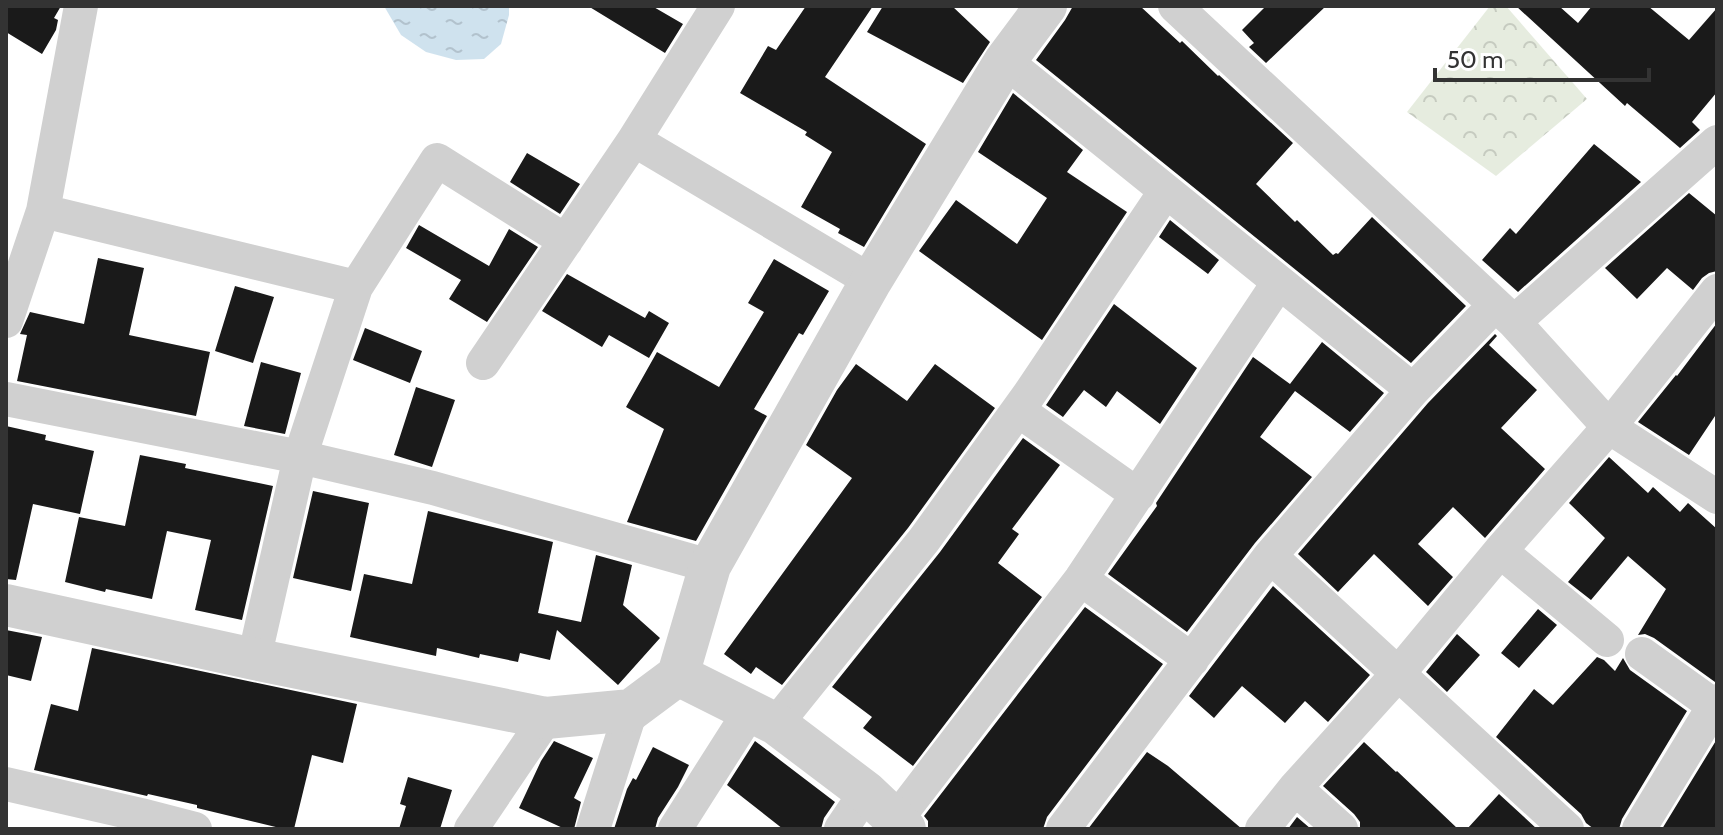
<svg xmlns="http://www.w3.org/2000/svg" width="1723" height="835" font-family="Cabin,sans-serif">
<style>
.forest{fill:url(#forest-crowns)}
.water{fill:url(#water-ripples)}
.building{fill:#1a1a1a}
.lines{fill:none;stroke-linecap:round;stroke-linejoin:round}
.minor{stroke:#d0d0d0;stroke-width:34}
.tertiary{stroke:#d0d0d0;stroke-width:42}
</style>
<defs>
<pattern id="forest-crowns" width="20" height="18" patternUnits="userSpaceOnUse" patternTransform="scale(2)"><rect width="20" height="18" fill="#e6ecdf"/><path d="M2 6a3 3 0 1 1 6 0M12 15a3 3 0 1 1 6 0" fill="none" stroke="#c6cbc0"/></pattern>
<pattern id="water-ripples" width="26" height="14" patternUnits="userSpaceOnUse" patternTransform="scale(2)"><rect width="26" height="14" fill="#cfe2ee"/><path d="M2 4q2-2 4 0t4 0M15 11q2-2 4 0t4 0" fill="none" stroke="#b2c2cd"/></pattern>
</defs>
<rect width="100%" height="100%" fill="#fff"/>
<path class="forest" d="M1490 6H1506L1587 99 1496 176 1407 112Z"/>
<path class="water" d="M384 6H509V15L501 44 484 59 456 60 426 52 401 35Z"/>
<path class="building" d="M6 6H61L54 18 58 20 56 30 42 54 6 32Z
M588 6H652L683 24 665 53Z
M806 6H873L825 77 926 144 864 247 838 233 840 229 801 207 832 152 805 135 807 132 740 93 768 46 776 50Z
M883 6H952L990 42 963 83 867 32Z
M1073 6H1140L1180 43 1182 41 1218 76 1219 75 1293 143 1256 184 1295 222 1297 220 1333 255 1336 253 1338 254 1372 217 1466 306 1411 363 1036 60 1065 20Z
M1266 6H1326L1266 63 1249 47 1254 43 1242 30Z
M1516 6H1559L1578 23 1592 6H1648L1689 40 1717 8V92L1692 122 1700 130 1680 148 1627 103 1625 106Z
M1013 93 1083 150 1067 172 1127 212 1042 340 919 251 956 200 1017 244 1047 198 978 152Z
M1594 144 1641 182 1518 292 1482 260 1510 228 1516 234Z
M527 153 580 184 560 214 510 182Z
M1689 193 1717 216V271L1709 273 1702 278 1693 290 1667 268 1637 299 1605 268Z
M1170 220 1219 260 1208 274 1159 237Z
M419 225 489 266 509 229 538 247 487 322 449 299 461 280 406 248Z
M98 258 144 268 129 335 210 352 196 416 17 381 27 335 20 334 30 312 84 324Z
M774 259 829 291 803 335 799 333 754 409 767 416 696 541 627 522 664 429 626 407 657 352 719 387 764 312 748 303Z
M567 274 645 318 649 311 669 323 649 358 609 335 602 347 542 311Z
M235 286 274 297 253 363 215 351Z
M1114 304 1197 368 1160 424 1117 391 1106 407 1084 390 1063 417 1046 405Z
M1717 323V413L1689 455 1638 422 1676 375 1677 376Z
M365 328 422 351 410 383 353 360Z
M1495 334 1497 336 1489 345 1537 390 1501 428 1545 469 1485 538 1453 507 1418 544 1453 577 1428 606 1374 554 1338 592 1298 554 1428 403Z
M1322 342 1384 393 1350 432 1295 391 1260 437 1312 477 1255 543 1187 632 1108 574 1157 506 1156 503 1253 357 1290 384Z
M261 362 301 373 285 434 244 426Z
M856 364 907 401 935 364 995 408 908 528 782 685 756 667 751 674 724 654 852 478 806 445 837 390Z
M416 387 455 400 432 467 394 455Z
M6 426 46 435 45 440 94 451 80 514 33 504 16 580 6 579Z
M1023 438 1060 465 1012 529 1019 534 998 563 1042 597 913 766 863 728 872 717 832 687 940 552Z
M140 455 186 464 185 468 273 486 242 620 195 610 211 540 167 531 152 599 106 589 105 592 65 582 79 517 125 526Z
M1609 457 1648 493 1653 487 1680 512 1688 503 1717 529V681L1715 682 1654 638 1645 634 1638 635 1666 589 1628 556 1591 600 1568 582 1605 538 1569 503Z
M313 491 369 503 351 591 293 578Z
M428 511 553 542 538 613 581 622 596 555 632 565 623 605 660 638 618 685 557 630 550 660 520 653 518 662 480 654 479 658 437 648 436 656 350 637 364 574 412 584Z
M1273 586 1370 675 1328 722 1305 701 1285 723 1242 686 1214 718 1189 696Z
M1085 607 1163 664 1047 817 1043 829H928V821L924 816Z
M1538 609 1557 625 1519 668 1501 653Z
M6 630 42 637 31 681 6 675Z
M1457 634 1480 655 1447 692 1426 672Z
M92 648 357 704 343 763 312 755 294 829H284L197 808V805L148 794 147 796 34 770 51 704 78 711Z
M1597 657 1604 660 1615 671 1623 658 1630 670 1687 711 1622 819 1619 829H1594L1586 823 1581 814 1496 737 1534 689 1553 705Z
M1717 739V829H1662Z
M554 741 593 758 574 798 581 802 574 829H565L519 808 541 761Z
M755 741 835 802 824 818 821 829H783L727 785Z
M1364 742 1396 772 1397 771 1458 829H1360V822L1354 814 1323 786Z
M653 747 689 765 678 787 658 818 655 829H614L627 789 633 778 636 780Z
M1147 752 1168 766 1242 829H1088Z
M408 777 452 790 440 829H399L406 806 400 804Z
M1499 794 1537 829H1467Z
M1297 817 1311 829H1288Z"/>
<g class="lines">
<path class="minor" d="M1175 6 1514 322 1609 427 1717 497
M1005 61 1413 390
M634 140 871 281
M43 211 356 287
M6 321 43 211 81 6
M1514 322 1717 142
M483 363 634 140 718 6
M6 399 300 457 433 488 710 566
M1018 410 1138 495
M1500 551 1607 640
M1270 556 1567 829
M1081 579 1192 660
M1642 654 1717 708
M254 659 300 457 356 287 437 160 566 241
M776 724 924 540 1028 396 1165 192
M6 784 141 815 195 829
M1295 788 1341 829
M896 820 1081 579 1279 282
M471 829 546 718
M593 829 631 710
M675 829 750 711
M841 829 866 792
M1063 829 1270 556 1413 390 1495 305
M1262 829 1295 788 1397 675 1500 551 1609 427 1717 291
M1639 829 1717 701"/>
<path class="tertiary" d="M6 605 254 659 546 718 631 710 678 675 776 724 866 792 905 829
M678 675 710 566 871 281 1005 61 1046 6"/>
</g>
<rect width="1723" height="835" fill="none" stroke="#333333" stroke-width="16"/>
<path d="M1435 68v12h214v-12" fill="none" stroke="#333333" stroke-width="4"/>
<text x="1447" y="68" font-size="24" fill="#333333" stroke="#ffffff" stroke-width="6" paint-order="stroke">50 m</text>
</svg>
